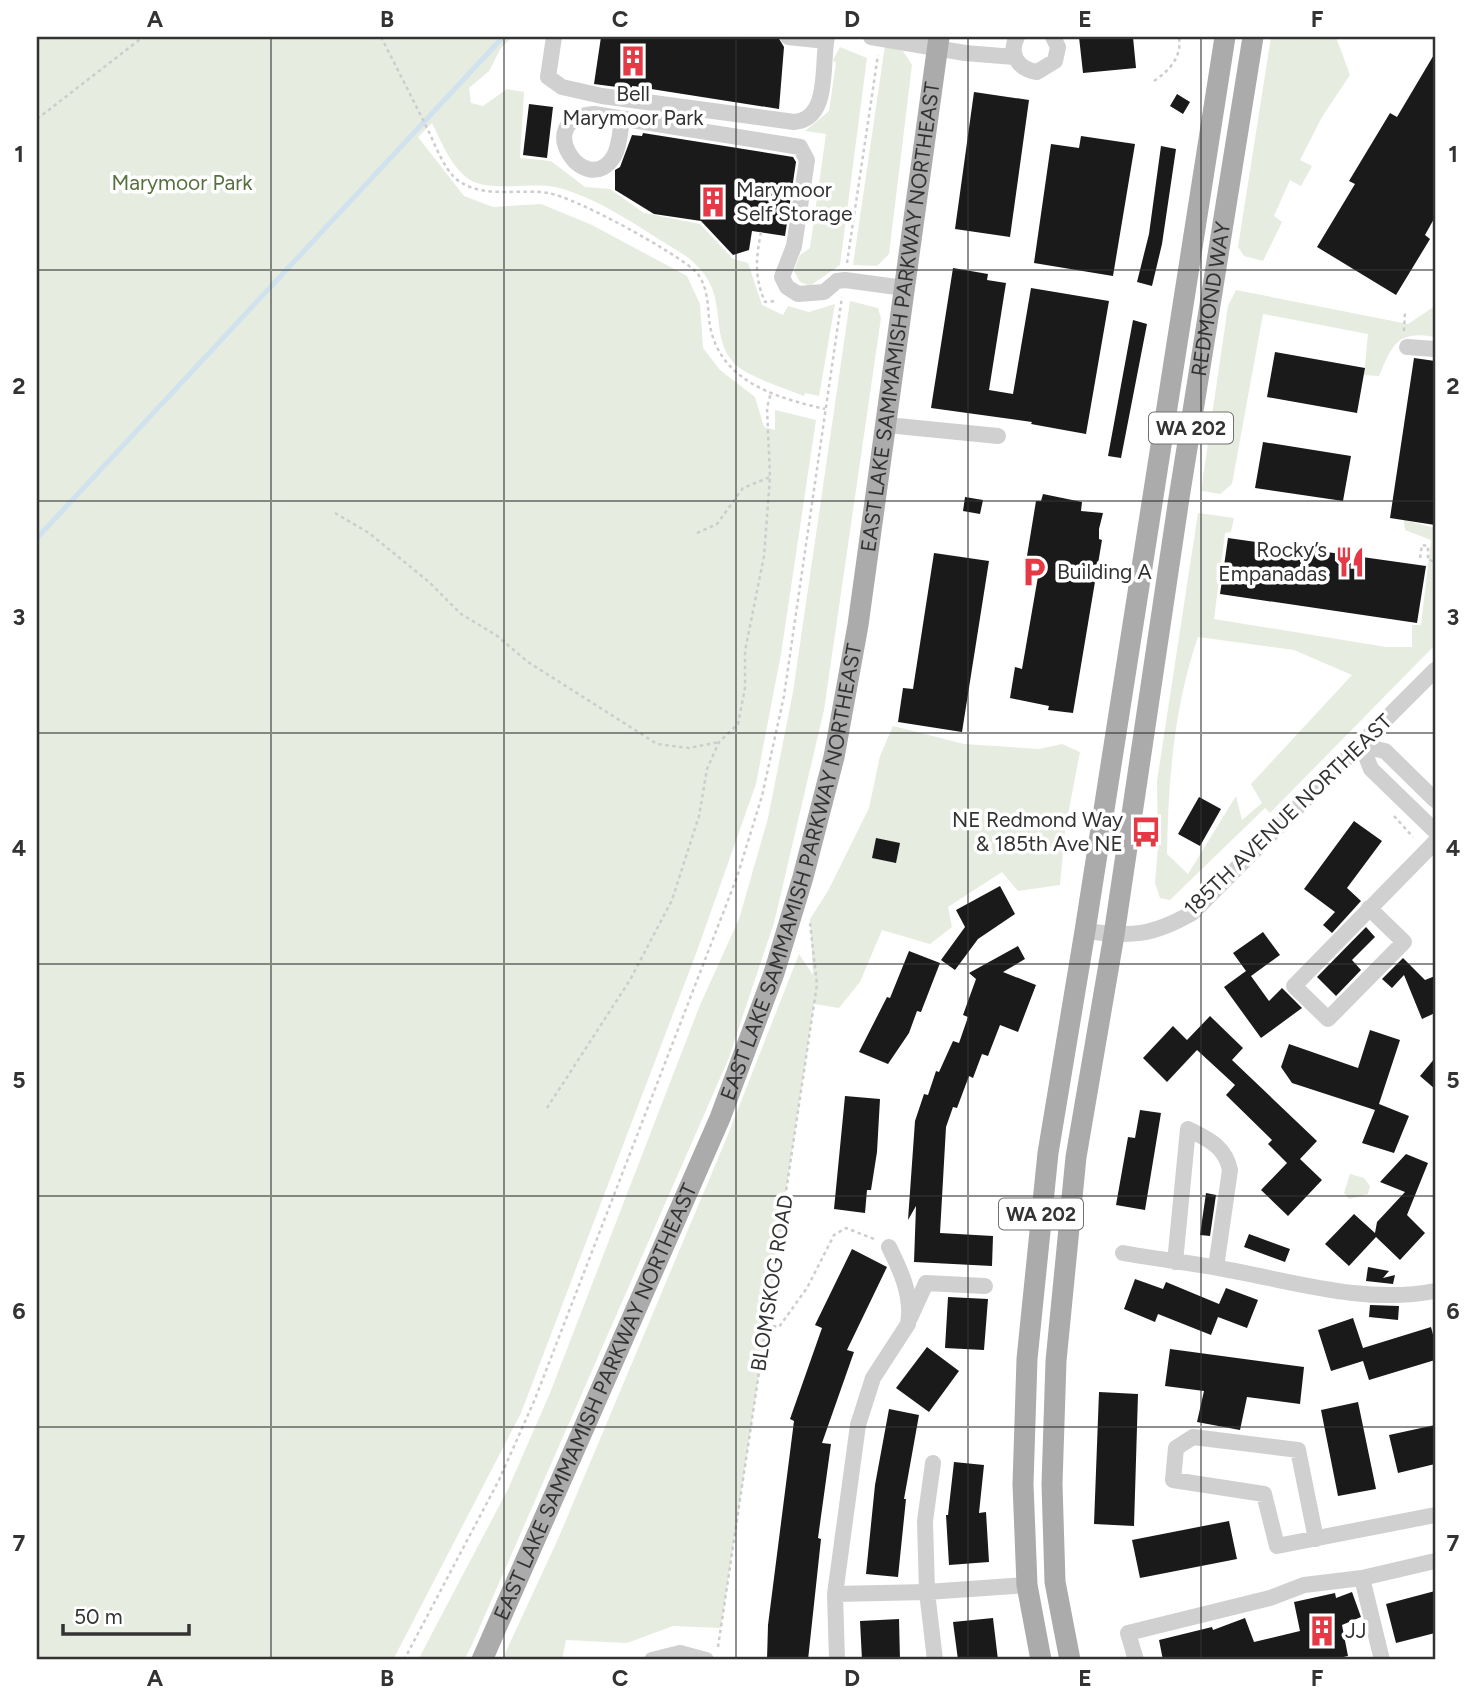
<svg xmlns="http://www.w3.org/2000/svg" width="1472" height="1697" font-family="Figtree,sans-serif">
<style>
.green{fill:#e6ecdf;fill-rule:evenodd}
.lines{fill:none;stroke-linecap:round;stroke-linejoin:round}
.stream{stroke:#cfe2ee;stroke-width:5}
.building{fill:#1a1a1a}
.path{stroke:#cdcdcd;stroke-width:2.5;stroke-dasharray:3.5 3.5;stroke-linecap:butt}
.minor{stroke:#d0d0d0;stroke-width:16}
.major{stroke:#ababab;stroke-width:21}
.grid{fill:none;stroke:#333;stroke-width:2;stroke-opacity:0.55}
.labels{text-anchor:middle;stroke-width:7;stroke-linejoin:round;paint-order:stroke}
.shield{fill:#fff;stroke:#707070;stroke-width:2}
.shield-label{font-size:19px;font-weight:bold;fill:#333}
.poi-label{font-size:21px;fill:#333;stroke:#fff;text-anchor:start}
.park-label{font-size:21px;fill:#56703f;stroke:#fff}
.street-label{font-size:21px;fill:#333;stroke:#fff}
.neatline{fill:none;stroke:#333;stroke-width:2.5}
.grid-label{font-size:23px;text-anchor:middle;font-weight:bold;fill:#333}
</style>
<rect width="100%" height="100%" fill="#fff"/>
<path class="green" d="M37 37H512L501 48 489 71 469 88 471 103 483 106 507 89 524 92 520 158 551 161 585 187 610 189 644 213 700 224 733 259 748 263 762 305 783 315 788 306 809 312 835 304 819 396 805 393 804 396C787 389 749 377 736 365 703 332 738 287 678 251 640 228 598 197 555 187 532 182 490 192 470 180 451 167 442 143 432 123L418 137 464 196 493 207 541 204 592 225 687 276 700 304 703 348 720 370 755 397 764 427 775 430V410L816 420 781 654 756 784 697 951 521 1413 393 1660H37Z
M1271 37H1336L1350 75 1322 117 1300 160 1312 166 1301 186 1290 180 1274 216 1282 222 1263 261 1244 256 1238 247Z
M885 45 903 51 912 65 889 254 877 266 853 265Z
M840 47 867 58 840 265 810 286 800 282 794 271 800 255 810 248 826 134 805 131 829 111 836 63 833 60Z
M1236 290 1408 324 1435 306V337C1397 330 1393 344 1379 376L1364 375 1368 334 1263 314 1232 484 1220 494 1202 491 1203 477 1228 306Z
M850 301 878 308 881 318 824 710 774 923 728 1060 471 1647 464 1660H418L508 1489 550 1393 700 1005 739 919 768 818 793 692Z
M1198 513 1234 518 1231 532 1225 533 1214 619 1386 647H1412V625H1421L1431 540 1405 530 1404 520 1435 528V645L1270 813 1265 808 1170 900 1160 898 1155 883 1158 847 1157 781ZM1198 637 1294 650 1352 675 1251 784 1262 803 1242 820 1236 796 1188 874 1167 854C1168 782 1174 706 1198 637Z
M893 726 964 744 1039 749 1062 744 1080 752 1065 830 1060 885 1018 891 1002 872 948 907 952 927 930 944 882 930 860 982 839 1008 814 1004 721 1628 673 1626 627 1643 566 1640 562 1660H502L558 1539 727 1137 799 954 813 975 810 919 828 891 869 808 880 756Z
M1350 1174 1364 1178 1370 1186 1368 1194 1349 1199 1344 1193Z"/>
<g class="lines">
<path class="stream" d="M37 538 503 37"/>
</g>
<path class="building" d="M601 37H778L784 47 779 109 632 86V89L594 84Z
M1079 37H1133L1136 68 1083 73Z
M1435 53V217L1425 235 1430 239 1396 295 1317 247 1355 184 1349 181 1390 113 1397 117Z
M974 92 1029 100 1010 237 955 229Z
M1177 94 1190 102 1183 114 1170 106Z
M529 104 553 107 547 158 523 155Z
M643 133 793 157 796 162 785 236 752 231 749 250 733 255 701 221 654 214 615 190V170L620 167 632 135 642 136Z
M1081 136 1135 144 1113 276 1034 263 1051 144 1079 148Z
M1161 146 1176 149 1162 244 1152 286 1137 282 1149 234Z
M953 268 988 274 987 280 1006 283 989 390 1013 394 1031 288 1109 301 1086 434 1031 424 1032 422 931 408Z
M1133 320 1147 324 1121 458 1108 456Z
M1275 352 1365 368 1357 413 1267 397Z
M1414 358 1435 361V525L1390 518Z
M1263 442 1351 456 1343 501 1255 488Z
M1043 494 1082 502 1081 511 1103 513 1099 529V539L1102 540 1073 713 1048 710 1049 706 1010 698 1015 667 1022 669 1041 559 1027 556 1036 501H1041Z
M965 497 983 500 980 514 963 511Z
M1228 538 1426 566 1417 623 1220 594Z
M934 553 989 561 962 732 898 722 903 688 913 689Z
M1199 797 1221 809 1200 846 1178 834Z
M1354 821 1382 841 1347 888 1361 901 1332 933 1323 925 1335 912 1304 889Z
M876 838 900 843 896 863 872 858Z
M1000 886 1015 914 978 939 955 970 941 960 965 927 956 910Z
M1366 927 1375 937 1352 960 1361 970 1336 996 1317 977Z
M1263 932 1280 955 1251 976 1269 1001 1282 988 1302 1008 1261 1038 1224 987 1246 971 1233 953Z
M1018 946 1025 959 1003 972 1036 985 1018 1032 1000 1025 988 1056 982 1054 973 1078 969 1076 957 1108 953 1107 946 1127 940 1233 993 1236 992 1266 914 1262 916 1206 908 1220 915 1121 924 1094 928 1095 936 1071 939 1072 953 1041 959 1043 968 1017 963 1015 976 979 969 973Z
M909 951 940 963 921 1012 917 1011 909 1033 888 1064 859 1052 887 997 890 998Z
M1403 958 1425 980 1435 976V1013L1422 1019 1404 975 1392 988 1382 979Z
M1210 1016 1243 1048 1232 1060 1317 1141 1300 1159 1322 1180 1288 1216 1261 1190 1287 1163 1268 1144 1272 1140 1226 1095 1235 1085 1197 1050 1167 1082 1143 1058 1173 1026 1187 1040Z
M1370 1030 1400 1040 1379 1104 1409 1116 1394 1153 1362 1143 1375 1110 1292 1083 1281 1067 1289 1044 1358 1068Z
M1435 1058V1089L1420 1076Z
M845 1096 880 1099 877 1152 871 1190H867L865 1213 834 1209Z
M1140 1110 1161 1113 1145 1210 1116 1205 1128 1137 1135 1138Z
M1406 1154 1428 1163 1407 1215 1425 1233 1400 1260 1376 1237 1349 1266 1325 1244 1354 1214 1375 1233 1377 1222 1405 1192 1380 1182Z
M1206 1193 1216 1195 1210 1236 1200 1235Z
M1249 1234 1290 1249 1285 1262 1244 1247Z
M852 1249 887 1267 847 1350 854 1352 822 1443 831 1444 818 1538 821 1539 808 1660H767L768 1625 794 1421 790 1419 822 1328 815 1325Z
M1368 1267 1389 1271 1383 1278 1395 1275 1393 1284 1366 1281Z
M1135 1279 1163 1289 1166 1282 1219 1304 1226 1288 1258 1300 1247 1328 1218 1317 1211 1335 1158 1314 1155 1322 1124 1309Z
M948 1297 988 1299 984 1350 945 1348Z
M1370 1305 1399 1306 1398 1320 1369 1317Z
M1353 1318 1363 1348 1431 1327 1435 1342V1360L1369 1380 1363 1361 1331 1371 1318 1330Z
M927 1347 959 1371 929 1412 896 1388Z
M1170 1349 1304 1367 1300 1404 1247 1397 1240 1430 1197 1422 1204 1391 1165 1386Z
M1099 1392 1138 1394 1134 1526 1094 1524Z
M1358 1402 1376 1489 1338 1496 1321 1410Z
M889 1409 919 1415 904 1499H906L898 1577 866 1574 875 1485Z
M1435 1425V1464L1398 1473 1389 1435Z
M954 1462 984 1465 979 1513 986 1512 989 1562 949 1565 946 1515H948Z
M1229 1521 1237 1559 1140 1578 1132 1540Z
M1435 1591V1633L1396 1643 1386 1604Z
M1352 1592 1361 1617 1342 1625 1348 1656 1330 1660H1163L1159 1640 1212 1627 1213 1630 1245 1618 1254 1642 1300 1631 1294 1602 1335 1593 1336 1598Z
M993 1618 998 1660H958L953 1622Z
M899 1619 900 1660H862L860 1621Z"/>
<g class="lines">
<path class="path" d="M381 37C397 68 413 100 429 132 436 147 443 166 455 178 480 200 519 188 548 193 577 198 671 250 694 270 707 282 708 303 709 319 716 380 773 397 825 409
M1133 38V37
M1154 81C1170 70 1182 57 1179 37
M37 119 143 37
M761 232C756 258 754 277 765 302L777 301
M847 263 878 55
M1404 331 1405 311
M335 513 369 533 429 582 461 614 496 635 528 662 657 744 689 748 719 742
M697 533 717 524 743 488 770 477
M1420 558 1422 545 1428 546V560L1434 561 1435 556
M1394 816 1413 837
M547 1108 630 980 672 900 699 816 707 769 719 742 738 724 745 688V651L764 556 770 477 767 408 771 392
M766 1325 779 1327 807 1288 834 1235 846 1228 874 1239
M718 1647 817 984 810 923
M404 1660 499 1480 535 1399 737 877 762 796 784 696 842 297"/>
<path class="minor" d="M554 37 548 77 562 87 602 96 794 122C831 119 821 64 827 37
M788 37 826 41
M871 37 965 53 1014 57
M1017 37C1008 54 1018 69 1037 72L1055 61 1058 47 1053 37
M622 119C620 131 620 145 614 156 587 202 529 119 594 114L788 145 800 147 807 160 794 246 782 277 787 287 798 294 824 292 837 281 845 280 904 288
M1407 347 1435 349
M887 425 998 436
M1362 746 1371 769 1435 831
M1362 746 1385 751 1435 800
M1369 908 1404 942 1328 1019 1294 986 1435 842
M1085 931C1131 937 1152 936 1192 913L1435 670
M1123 1253C1155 1259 1187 1262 1218 1268 1289 1280 1363 1305 1435 1291
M1175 1262 1188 1129C1209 1140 1225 1146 1230 1170L1216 1267
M910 1318 926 1283 985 1286
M933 1463 925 1521 927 1592 935 1660
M1316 1539 1298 1450 1193 1437 1176 1448 1173 1480 1264 1494 1277 1546 1435 1515
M1362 1578 1382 1660
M835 1594 927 1592 1027 1585
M652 1660 680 1653 706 1660
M837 1660 835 1594 858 1425 873 1378 908 1324C913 1297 901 1271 889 1247
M1136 1660 1128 1633 1270 1598 1304 1585 1362 1578 1435 1561"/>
<g class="major">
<path id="s1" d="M482 1660 720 1118 774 973 803 877 834 757 858 625 939 37"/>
<path d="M1041 1660 1027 1585 1023 1484 1027 1359 1048 1153 1085 931 1225 37"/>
<path id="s2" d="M1070 1660 1055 1582 1052 1484 1056 1361 1076 1157 1114 935 1179 498 1253 37"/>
</g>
</g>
<path class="grid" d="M271 37V1660M504 37V1660M736 37V1660M968 37V1660M1201 37V1660M37 270H1435M37 501H1435M37 733H1435M37 964H1435M37 1196H1435M37 1427H1435"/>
<defs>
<g id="building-bare" transform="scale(2.415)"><path d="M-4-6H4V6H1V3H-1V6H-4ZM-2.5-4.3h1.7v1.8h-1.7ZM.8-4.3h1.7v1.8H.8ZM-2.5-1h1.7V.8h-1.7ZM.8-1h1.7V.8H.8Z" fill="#e63946" stroke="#fff" stroke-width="2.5" paint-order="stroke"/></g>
<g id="restaurant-bare" transform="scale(2.415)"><path d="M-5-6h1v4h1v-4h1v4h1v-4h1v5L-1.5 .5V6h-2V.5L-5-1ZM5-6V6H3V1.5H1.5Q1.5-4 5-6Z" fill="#e63946" stroke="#fff" stroke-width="2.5" paint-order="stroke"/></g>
<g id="parking-bare" transform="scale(2.415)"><path d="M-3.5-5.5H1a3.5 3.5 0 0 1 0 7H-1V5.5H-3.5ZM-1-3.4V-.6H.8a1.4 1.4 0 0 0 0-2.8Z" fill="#e63946" stroke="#fff" stroke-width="2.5" paint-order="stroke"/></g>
<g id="bus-bare" transform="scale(2.415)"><path d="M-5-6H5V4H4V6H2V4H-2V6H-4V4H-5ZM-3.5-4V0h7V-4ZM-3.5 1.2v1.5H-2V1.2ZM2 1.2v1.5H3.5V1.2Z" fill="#e63946" stroke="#fff" stroke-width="2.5" paint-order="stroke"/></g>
</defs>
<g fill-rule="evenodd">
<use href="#building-bare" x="633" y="61"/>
<use href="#building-bare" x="713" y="202"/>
<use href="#restaurant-bare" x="1350" y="562"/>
<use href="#parking-bare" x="1034" y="572"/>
<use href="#bus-bare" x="1146" y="832"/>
<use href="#building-bare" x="1322" y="1631"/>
</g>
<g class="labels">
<g class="shield">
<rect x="1149" y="412.5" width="84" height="31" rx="5"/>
<rect x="999" y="1198.5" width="84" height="31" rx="5"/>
</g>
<g class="shield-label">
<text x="1191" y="435">WA 202</text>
<text x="1041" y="1221">WA 202</text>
</g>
<g class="poi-label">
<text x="633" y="101" text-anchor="middle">Bell<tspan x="633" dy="24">Marymoor Park</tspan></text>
<text x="736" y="197">Marymoor<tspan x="736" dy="24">Self Storage</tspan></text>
<text x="1327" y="557" text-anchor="end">Rocky’s<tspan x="1327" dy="24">Empanadas</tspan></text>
<text x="1057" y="579">Building A</text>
<text x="1123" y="827" text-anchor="end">NE Redmond Way<tspan x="1123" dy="24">&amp; 185th Ave NE</tspan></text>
<text x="1345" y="1638">JJ</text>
</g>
<g class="park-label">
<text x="182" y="190">Marymoor Park</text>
</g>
<g class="street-label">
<text dy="7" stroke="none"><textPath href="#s2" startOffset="1374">REDMOND WAY</textPath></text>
<text dy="7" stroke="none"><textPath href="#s1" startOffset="1416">EAST LAKE SAMMAMISH PARKWAY NORTHEAST</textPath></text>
<text transform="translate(1288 815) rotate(-44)" y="7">185TH AVENUE NORTHEAST</text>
<text dy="7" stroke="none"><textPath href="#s1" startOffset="849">EAST LAKE SAMMAMISH PARKWAY NORTHEAST</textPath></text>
<text transform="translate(772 1283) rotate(-81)" y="7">BLOMSKOG ROAD</text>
<text dy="7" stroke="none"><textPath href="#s1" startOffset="282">EAST LAKE SAMMAMISH PARKWAY NORTHEAST</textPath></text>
</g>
</g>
<rect width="1472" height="1697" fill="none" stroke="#ffffff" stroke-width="77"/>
<path d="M63 1624v10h126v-10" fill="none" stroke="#333333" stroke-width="3.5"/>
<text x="74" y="1624" font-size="21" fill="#333333" stroke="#ffffff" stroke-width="5" paint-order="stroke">50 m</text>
<rect x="38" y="38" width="1396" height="1620" class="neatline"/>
<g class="grid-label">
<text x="155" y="27">A</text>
<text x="387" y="27">B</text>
<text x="620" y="27">C</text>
<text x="852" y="27">D</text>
<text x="1085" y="27">E</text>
<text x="1317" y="27">F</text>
<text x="19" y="162">1</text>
<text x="1453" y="162">1</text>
<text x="19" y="394">2</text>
<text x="1453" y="394">2</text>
<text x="19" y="625">3</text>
<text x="1453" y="625">3</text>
<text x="19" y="856">4</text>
<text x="1453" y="856">4</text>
<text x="19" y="1088">5</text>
<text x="1453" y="1088">5</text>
<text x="19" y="1319">6</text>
<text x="1453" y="1319">6</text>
<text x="19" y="1551">7</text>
<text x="1453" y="1551">7</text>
<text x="155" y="1686">A</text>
<text x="387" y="1686">B</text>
<text x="620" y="1686">C</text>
<text x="852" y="1686">D</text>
<text x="1085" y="1686">E</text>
<text x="1317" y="1686">F</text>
</g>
</svg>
